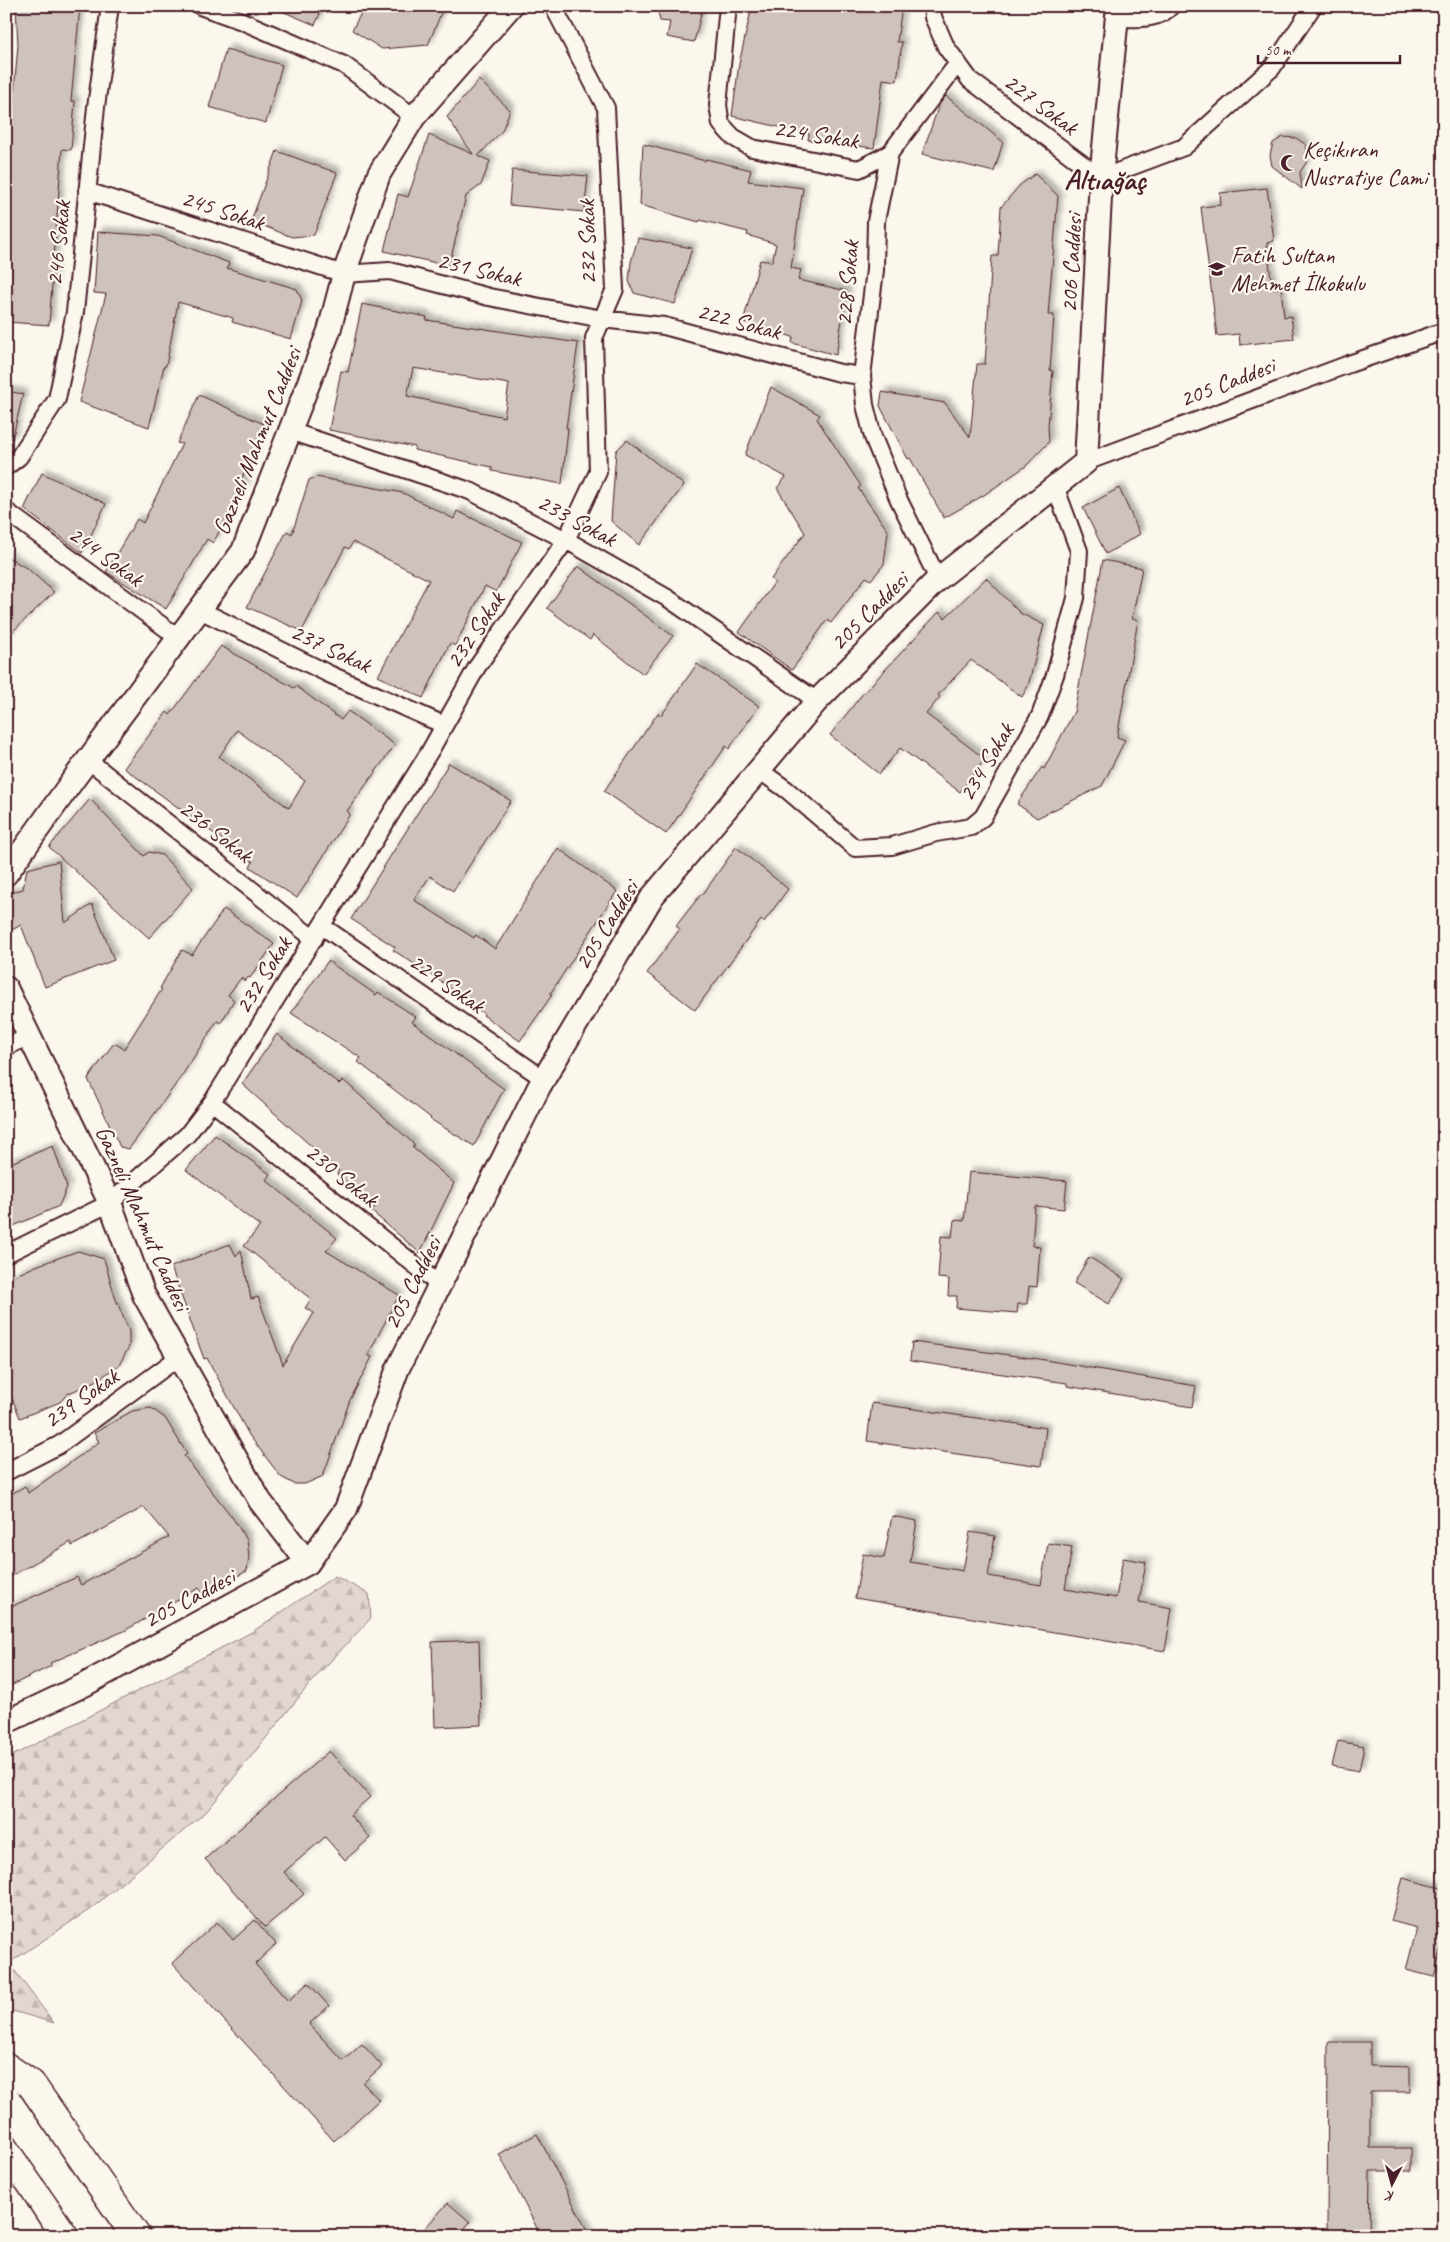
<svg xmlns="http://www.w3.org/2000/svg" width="1450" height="2242" font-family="Caveat,sans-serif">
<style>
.forest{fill:url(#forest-firs);stroke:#967b7e}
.building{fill:#cfc2bc;stroke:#4a1f2b;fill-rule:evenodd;filter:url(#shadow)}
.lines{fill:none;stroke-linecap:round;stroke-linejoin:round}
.street-casing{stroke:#4a1f2b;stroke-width:20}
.secondary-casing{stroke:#4a1f2b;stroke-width:26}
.highway-casing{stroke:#4a1f2b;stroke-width:31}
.street{stroke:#fbf7ec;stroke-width:16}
.secondary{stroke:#fbf7ec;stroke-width:22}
.highway{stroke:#fbf7ec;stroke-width:28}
.labels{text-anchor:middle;stroke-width:4.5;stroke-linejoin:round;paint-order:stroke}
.street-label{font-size:24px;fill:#4a1f2b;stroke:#fbf7ec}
.poi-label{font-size:24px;fill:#4a1f2b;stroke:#fbf7ec;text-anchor:start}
.district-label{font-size:29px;font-weight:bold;fill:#4a1f2b;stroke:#fbf7ec}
</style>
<defs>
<pattern id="forest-firs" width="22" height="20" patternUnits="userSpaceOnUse" patternTransform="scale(1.25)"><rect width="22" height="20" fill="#e2d7d0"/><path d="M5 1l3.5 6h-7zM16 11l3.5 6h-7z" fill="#c3b8b3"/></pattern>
<filter id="shadow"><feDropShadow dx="4.5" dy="-4.5" stdDeviation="2.5" flood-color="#0004"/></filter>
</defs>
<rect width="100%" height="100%" fill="#fbf7ec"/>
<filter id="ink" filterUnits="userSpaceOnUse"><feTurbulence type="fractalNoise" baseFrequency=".02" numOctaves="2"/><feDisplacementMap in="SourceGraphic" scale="10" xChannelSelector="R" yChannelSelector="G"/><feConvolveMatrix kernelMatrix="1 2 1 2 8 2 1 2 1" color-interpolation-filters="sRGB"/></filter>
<g filter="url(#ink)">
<path class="forest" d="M335 1576 369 1594 371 1618 312 1681 207 1811 92 1908 9 1963 54 2023 6 2009V1759L252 1632Z"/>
<path class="building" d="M16 6H80L71 101H75L71 150 62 149 49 325 6 322V162H8L18 45Z
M270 6H323L315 25Z
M365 6H444L428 45 382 49 352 30Z
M657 6H703L694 42 667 37 670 22 660 21Z
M752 6H902L897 42H902L897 81 883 79 874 148 808 140 809 134 732 116 739 64Z
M226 49 282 65 266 123 209 107Z
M479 80 510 110 502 131 478 156 490 161 481 185 466 196 449 266 384 251 398 194 408 197 429 135 473 154 447 117Z
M946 96 1003 142 994 172 922 154 939 105Z
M1283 137 1296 138 1306 145 1308 160 1300 172 1302 189 1272 166 1270 155 1273 143Z
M643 144 705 161 706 159 751 170 748 181 803 188 791 268 801 270 798 280 847 291 836 355 792 343 793 337 743 322 760 260 772 262 776 244 747 235 748 232 700 220 699 222 640 205Z
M277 151 337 173 314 235 292 237 251 221Z
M512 170 588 176 584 212 509 205Z
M1035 174 1058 196 1048 315H1054L1050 370 1053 371 1048 426 1049 442 1026 466 984 495 944 518 910 458 908 459 880 406 882 392 945 403 970 437 977 364H985L992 256H998L1001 207 1020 185Z
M1267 188 1274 241 1267 243 1272 289 1281 288 1284 317 1291 316 1294 339 1240 345 1239 334 1217 336 1201 207 1221 205 1220 193Z
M98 232 158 236 229 263 227 268 297 289 302 301 291 339 232 322 233 318 178 302 166 366H164L149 427 79 402 106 294 94 293Z
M638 238 692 248 675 304 634 293 629 281 631 262Z
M362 304 427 317 426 320 578 343 566 428H568L562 484 492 471V467L414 450 415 447 329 430 341 371 348 372ZM413 368 509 384 504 417 407 396Z
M771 387 820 415 817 419 861 486 858 488 888 531 884 564 871 580 866 577 831 623 827 620 792 670 739 632 775 582 771 579 805 533 777 488 786 477 745 455Z
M6 391 23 394 12 440 6 439Z
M199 395 266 425 241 480 246 483 213 543 207 539 166 609 106 572 137 519 143 523 182 444 177 443Z
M627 440 684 485 639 545 611 521 616 451Z
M42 473 106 504 82 553 24 509Z
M316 477 403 493 454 519 457 511 522 542 496 592 485 586 455 646 450 643 423 698 378 676 429 580 353 542 349 549 345 547 302 631 247 607 287 531 292 534 309 480Z
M1119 488 1140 534 1106 554 1083 508Z
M6 556 28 569 54 592 6 638Z
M1103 560 1142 568 1132 619 1138 620 1117 737 1125 740 1102 786 1037 818 1017 804 1042 767 1044 769 1074 712Z
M578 566 673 636 643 674 593 635 590 640 547 608Z
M986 578 1020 613 1044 625 1028 686 1022 697 971 660 938 695 940 697 926 714 985 759 960 792 900 748 879 774 830 735 860 697 939 612 945 618Z
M221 646 294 688 296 686 341 720 348 711 395 745 347 811 350 814 297 898 250 867 253 862 124 768 167 712 170 715ZM237 730 305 781 289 808 219 757Z
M697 664 759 706 729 749 726 746 666 834 604 791 658 713 661 716Z
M449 763 511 801 453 891 430 876 414 900 474 938 476 935 495 949 558 848 617 891 550 994 552 995 520 1041 483 1015 484 1014 442 982 393 950 395 947 351 919Z
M90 799 144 856 149 852 162 855 193 888 149 938 49 847Z
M736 847 788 889 764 922 761 920 695 1010 647 973 680 929 676 926 702 893 703 894Z
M59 861 65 923 92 904 114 960 45 987 21 925 10 931 7 894 23 889 27 869Z
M224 909 274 944 250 978 248 977 245 981 241 978 228 995 234 1000 221 1023 217 1021 181 1077 129 1149 120 1147 88 1079 114 1043 124 1049 162 989 160 988 182 950 192 955Z
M328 961 376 995 378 992 416 1017 412 1022 504 1089 474 1146 430 1119 431 1118 358 1062 361 1058 291 1013Z
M277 1034 339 1084 343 1080 415 1145 412 1147 454 1183 420 1253 371 1211 375 1207 337 1174 339 1171 242 1084Z
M215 1135 270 1174 266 1180 337 1238 326 1251 399 1295 368 1355 372 1357 350 1400 323 1476 305 1484H294L281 1477 249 1435 207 1358 204 1359 171 1267 230 1244 236 1256 241 1250 251 1299 258 1297 283 1365 314 1313 305 1308 311 1299 244 1246 260 1226 186 1170Z
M53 1146 67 1187 59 1206 9 1228 6 1218V1165Z
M969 1172 1067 1181 1064 1209 1035 1206 1032 1246 1040 1247 1037 1287 1029 1286 1027 1304H1018L1017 1313 956 1308 957 1296H948L949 1279 938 1278 941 1236 952 1237 954 1220 964 1221Z
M78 1251 104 1259 115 1297 129 1331V1347L119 1365 96 1381 67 1394 60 1402 20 1418 6 1383V1280L36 1266Z
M1089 1257 1124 1279 1109 1304 1074 1283Z
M912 1342 1039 1359 1196 1386 1192 1407 1067 1386V1383L910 1361Z
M872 1403 1046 1428 1041 1466 867 1441Z
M151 1408 165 1418 187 1454 184 1456 232 1517 247 1540 249 1557 247 1571 203 1593 199 1588 124 1631 50 1663 51 1666 6 1688V1609L77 1577 81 1585 169 1537 144 1507 72 1546 71 1542 6 1579V1497L25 1486 28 1493 99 1442 94 1433 132 1411Z
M892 1516 917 1521 910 1562 963 1571 970 1532 995 1536 988 1576 1041 1585 1048 1543 1072 1547 1065 1589 1116 1598 1123 1558 1146 1562 1139 1602 1172 1608 1165 1651 855 1598 863 1554 884 1558Z
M479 1640 481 1725 435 1727 432 1642Z
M1338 1741 1364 1746 1359 1771 1332 1766Z
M329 1751 370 1797 350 1815 370 1838 345 1860 325 1837 284 1872 304 1894 265 1927 205 1859Z
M1403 1878 1444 1889V1939L1434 1977 1406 1970 1417 1928 1391 1921Z
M255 1920 276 1944 255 1964 288 2001 308 1983 329 2006 309 2024 343 2061 362 2044 382 2066 363 2083 379 2100 334 2141 172 1963 217 1922 233 1940Z
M1328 2042H1370V2066L1410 2067V2092H1370V2148H1411V2171H1370L1369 2236H1327Z
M537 2134 590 2236H541L499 2154Z
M448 2203 470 2222 458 2236H434L425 2228Z"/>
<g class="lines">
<g class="street-casing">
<path id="street" d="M200 6 242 21 344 65 414 117
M728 6 718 105 721 124 733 137 752 148 859 169 890 153
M932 6 933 17 946 47 970 80 1101 178 1184 147 1272 68 1313 6
M1117 18C1134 18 1159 21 1171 6
M87 191 344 274 390 271 489 297 602 319 664 326 840 373 862 376
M290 431 470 491 566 540 669 599 817 701
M1086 462 1349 364 1444 331
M6 467 19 457 57 399 75 312 96 107 110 6
M6 511 179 638
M938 579 898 498 873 437 865 405 862 376 875 270 876 221 890 153 958 63
M200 610 329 674 444 725
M88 760 314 939
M759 770 787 790 855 848 892 846 936 833 971 827 983 817 1040 716 1055 675 1076 598 1079 551 1055 486
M322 926 544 1079
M6 1047 30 1036
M212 1102 441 1286
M6 1254 110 1203 187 1135 212 1102 430 751 477 667 566 540 598 472 594 338 615 289 606 108 553 6
M6 1472 59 1445 179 1357"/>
</g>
<g class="secondary-casing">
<path id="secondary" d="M6 874 73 780 243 551 329 331 344 274 379 174 414 117 511 6
M6 988 110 1203 144 1295 260 1501 308 1563
M6 1722 84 1685 308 1563 346 1509 398 1368 539 1087 652 897 817 701 938 579 1086 462 1101 178 1118 6"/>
</g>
<g class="highway-casing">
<path id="highway" d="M6 2067 31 2084 136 2236
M6 2100 100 2236
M6 2199 30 2236"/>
</g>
<use href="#street" class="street"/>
<use href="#secondary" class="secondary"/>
<use href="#highway" class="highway"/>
</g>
</g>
<defs>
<g id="mosque-bare" transform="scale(1.35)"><path d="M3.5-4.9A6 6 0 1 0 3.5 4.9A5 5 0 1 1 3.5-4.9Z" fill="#4a1f2b" stroke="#fbf7ec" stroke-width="2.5" paint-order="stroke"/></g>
<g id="school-bare" transform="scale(1.35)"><path d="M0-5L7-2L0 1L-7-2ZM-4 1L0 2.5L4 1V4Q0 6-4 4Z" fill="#4a1f2b" stroke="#fbf7ec" stroke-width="2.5" paint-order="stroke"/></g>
</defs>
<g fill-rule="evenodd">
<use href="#mosque-bare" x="1289" y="163"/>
<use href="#school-bare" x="1217" y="269"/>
</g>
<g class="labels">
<g class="street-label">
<text transform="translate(1041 104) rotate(37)" y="8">227 Sokak</text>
<text transform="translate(816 134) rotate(9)" y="8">224 Sokak</text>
<text transform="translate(223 210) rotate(18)" y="8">245 Sokak</text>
<text transform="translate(587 242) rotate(-91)" y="8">232 Sokak</text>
<text transform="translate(58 243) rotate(-84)" y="8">246 Sokak</text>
<text transform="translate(1071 263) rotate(-87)" y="8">206 Caddesi</text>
<text transform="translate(479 269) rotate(13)" y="8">231 Sokak</text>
<text transform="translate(847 283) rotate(-85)" y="8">228 Sokak</text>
<text transform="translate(739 321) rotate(15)" y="8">222 Sokak</text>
<text transform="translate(1227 382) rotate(-21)" y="8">205 Caddesi</text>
<text transform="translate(257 441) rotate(-68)" y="8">Gazneli Mahmut Caddesi</text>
<text transform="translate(577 520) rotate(28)" y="8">233 Sokak</text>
<text transform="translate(106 556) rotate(36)" y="8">244 Sokak</text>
<text transform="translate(869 611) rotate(-45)" y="8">205 Caddesi</text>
<text transform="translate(475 630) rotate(-56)" y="8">232 Sokak</text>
<text transform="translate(331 648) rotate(25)" y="8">237 Sokak</text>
<text transform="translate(986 762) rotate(-59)" y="8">234 Sokak</text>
<text transform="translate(216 831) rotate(38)" y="8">236 Sokak</text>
<text transform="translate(606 925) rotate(-58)" y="8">205 Caddesi</text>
<text transform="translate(263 975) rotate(-58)" y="8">232 Sokak</text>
<text transform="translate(447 983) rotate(35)" y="8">229 Sokak</text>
<text transform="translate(342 1175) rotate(39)" y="8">230 Sokak</text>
<text transform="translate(143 1218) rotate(66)" y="8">Gazneli Mahmut Caddesi</text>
<text transform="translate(412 1283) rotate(-63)" y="8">205 Caddesi</text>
<text transform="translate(81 1398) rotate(-35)" y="8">239 Sokak</text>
<text transform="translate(189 1598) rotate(-28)" y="8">205 Caddesi</text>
</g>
<g class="poi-label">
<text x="1303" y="157">Keçikıran<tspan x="1303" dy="28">Nusratiye Cami</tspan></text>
<text x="1231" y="263">Fatih Sultan<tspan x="1231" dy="28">Mehmet İlkokulu</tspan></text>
</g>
<g class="district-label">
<text x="1105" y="189">Altıağaç</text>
</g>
</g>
<rect width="1450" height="2242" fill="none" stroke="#fbf7ec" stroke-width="25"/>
<rect x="12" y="12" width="1425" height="2217" fill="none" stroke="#4a1f2b" stroke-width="2" filter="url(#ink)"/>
<g transform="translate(1392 2184) rotate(186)" stroke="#fbf7ec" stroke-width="4" paint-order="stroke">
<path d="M0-4L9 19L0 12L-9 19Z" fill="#4a1f2b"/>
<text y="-8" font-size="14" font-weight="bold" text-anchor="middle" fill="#4a1f2b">K</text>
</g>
<path d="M1258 55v8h142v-8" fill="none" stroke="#4a1f2b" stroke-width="2.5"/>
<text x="1265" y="55" font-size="15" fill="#4a1f2b" stroke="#fbf7ec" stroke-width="4" paint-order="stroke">50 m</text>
</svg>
